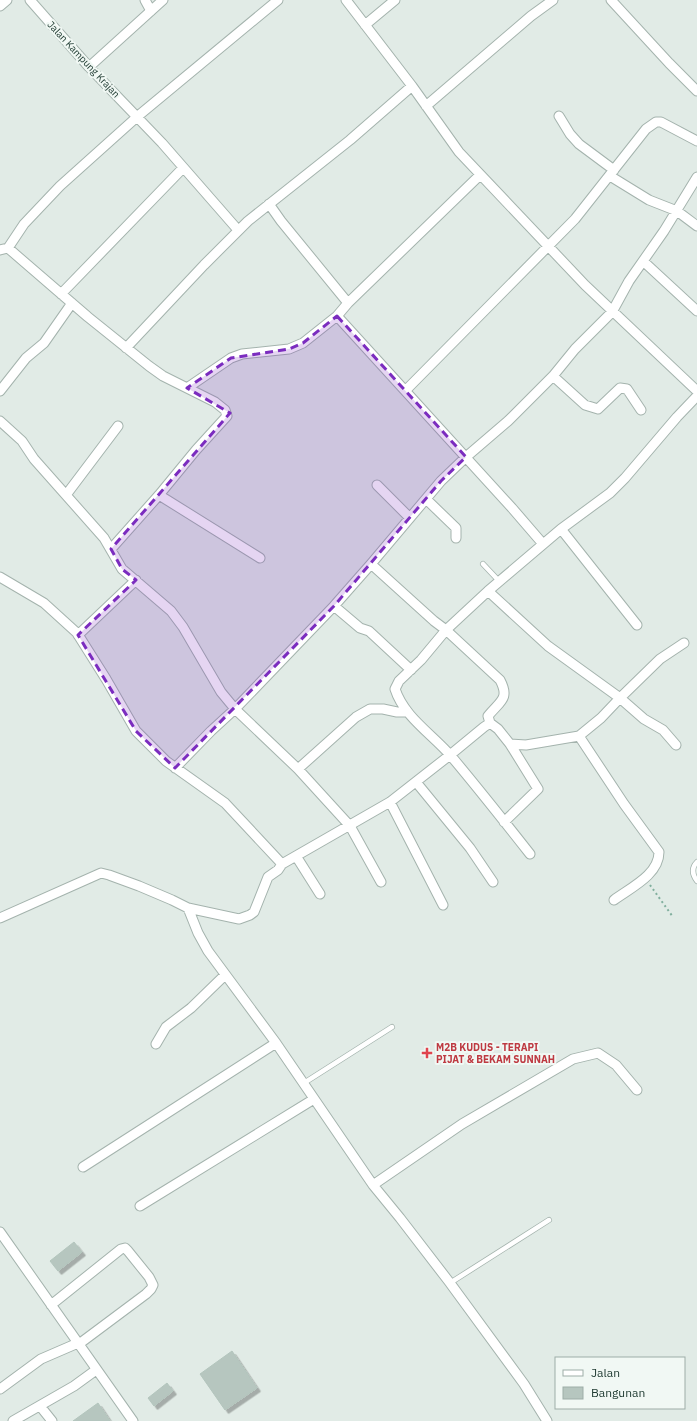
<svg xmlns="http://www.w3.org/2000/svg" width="697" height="1421" font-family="'IBM Plex Sans',sans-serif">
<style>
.building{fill:#b6c6bf;stroke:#b3c5bd;filter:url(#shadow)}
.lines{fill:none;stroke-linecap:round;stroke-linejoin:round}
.service-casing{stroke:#a4b3ad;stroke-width:6}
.minor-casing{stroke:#a4b3ad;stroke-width:11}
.path{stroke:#81af9e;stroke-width:2;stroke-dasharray:2 3;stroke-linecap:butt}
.service{stroke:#fff;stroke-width:4.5}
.minor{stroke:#fff;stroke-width:9}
.marked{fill:#7b2cbf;fill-opacity:0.2;stroke:#7b2cbf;stroke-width:3;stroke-dasharray:8 5;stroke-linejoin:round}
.health-dot{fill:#e0444e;stroke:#f1f8f4;stroke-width:1.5}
.labels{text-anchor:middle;stroke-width:4;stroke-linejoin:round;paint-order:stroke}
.street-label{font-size:10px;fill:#213c33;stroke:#f1f8f4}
.health-label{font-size:10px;font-weight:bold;fill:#be3a42;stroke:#f1f8f4;text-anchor:start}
</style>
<defs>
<filter id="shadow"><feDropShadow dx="3.5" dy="3.5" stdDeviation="0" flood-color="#0004"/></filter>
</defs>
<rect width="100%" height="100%" fill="#e1ebe6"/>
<path class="building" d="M74 1242 82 1252 58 1271 50 1261Z
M232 1351 257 1388 225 1410 200 1374Z
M167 1383 173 1391 154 1406 148 1398Z
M98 1403 110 1421H73Z"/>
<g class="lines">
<g class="service-casing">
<path id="service" d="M483 564 499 581
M697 862C691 868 692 874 697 881
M304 1083 392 1027
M450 1283 549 1220"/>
</g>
<g class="minor-casing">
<path id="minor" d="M30 0 89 67 162 143 238 230
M145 0 151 11
M346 0 412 86 459 152 585 285 697 391
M611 0 669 63 697 91
M0 6 7 0
M365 25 395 0
M89 67 163 0
M426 106 531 16 553 0
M559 116 570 134 579 144 614 170
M610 176 649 200 677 211 697 226
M269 204 281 221 348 303
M8 248 24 224 60 186 138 116 278 0
M0 250 8 248 88 317 149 366 163 376 215 402 225 410 227 416 196 450 159 495 111 549
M643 261 697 311
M61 294 183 168
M337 316 512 508 543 544
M126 348 204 265 248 221 350 140 412 86
M553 376 585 405 598 409 620 388 627 389 641 410
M187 388 231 358 242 354 289 349 303 343 337 316 348 303 480 175
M406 390 575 219 646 129 656 122H661L697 141
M0 391 26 358 44 343 72 303
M0 421 22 441 34 459 104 538 122 569 171 611 183 627 221 692 235 709 298 769 350 826 381 882
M377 485 410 518
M66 495 118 426
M159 495 260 558
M426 499 456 528V538
M561 529 637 625
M371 564 434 621 446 630 500 680C510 699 500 701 488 716L490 723
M0 577 44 603 77 633 106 679 136 731 166 761 225 803 282 864
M488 591 548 646 620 698 644 719 663 730 676 745
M334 606 360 628 369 631 411 670
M78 635 136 580
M579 736 624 804 659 852C659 875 630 888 614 900
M175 768 211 731 235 709 334 606 371 564 441 481 466 457 508 421 553 376 575 349 612 312 629 281 664 231 697 177
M298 769 356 717 370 709H383L397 712H407
M416 782 470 848 493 882
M390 802 443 905
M504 822 538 789 510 744
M530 854C504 821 478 788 451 756 432 734 404 717 395 689L399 681 421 660 446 630 488 591 561 529 610 493 625 478 677 417 697 396
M296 856 320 894
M188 908 198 933 208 951 276 1043 373 1185 400 1218 450 1283 524 1384 547 1421
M0 918 101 873 109 875 139 886 172 900 188 908 239 919 250 915 254 912 268 877 278 870 282 864 390 802 450 755 484 727 490 723 498 729 510 744 526 745 579 736 601 718 620 698 660 659 684 643
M156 1044 166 1027 191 1008 225 975
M83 1167 276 1043
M373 1185 462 1124 573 1059 598 1053 616 1065 637 1090
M140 1206 314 1099
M0 1232 133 1421
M51 1305 121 1249 125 1248 128 1251 149 1277 153 1285 151 1289 146 1294 79 1344
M0 1389 41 1359 78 1343
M40 1406 52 1421
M13 1421 74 1386 96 1370"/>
</g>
<path class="path" d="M650 885 673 917"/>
<use href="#service" class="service"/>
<use href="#minor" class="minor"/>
</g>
<path class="marked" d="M337 316 466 457 441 481 334 606 175 768 136 731 78 635 136 580 122 569 111 549 230 413 187 388 231 358 289 349 303 343Z"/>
<path class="health-dot" d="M425 1047h4v4h4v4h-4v4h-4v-4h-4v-4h4z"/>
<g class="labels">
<g class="street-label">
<text transform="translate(84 59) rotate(47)" y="4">Jalan Kampung Krajan</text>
</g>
<g class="health-label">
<text x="436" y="1051">M2B KUDUS - TERAPI<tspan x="436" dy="12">PIJAT &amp; BEKAM SUNNAH</tspan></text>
</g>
</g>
<rect x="555" y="1357" width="130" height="52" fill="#f1f8f4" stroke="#9eada7"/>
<rect x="563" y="1370" width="20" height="6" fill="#ffffff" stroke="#9eada7"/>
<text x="591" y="1377" font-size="12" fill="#213c33">Jalan</text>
<rect x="563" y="1387" width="20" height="12" fill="#b6c6bf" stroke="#9eada7"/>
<text x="591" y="1397" font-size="12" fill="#213c33">Bangunan</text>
</svg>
